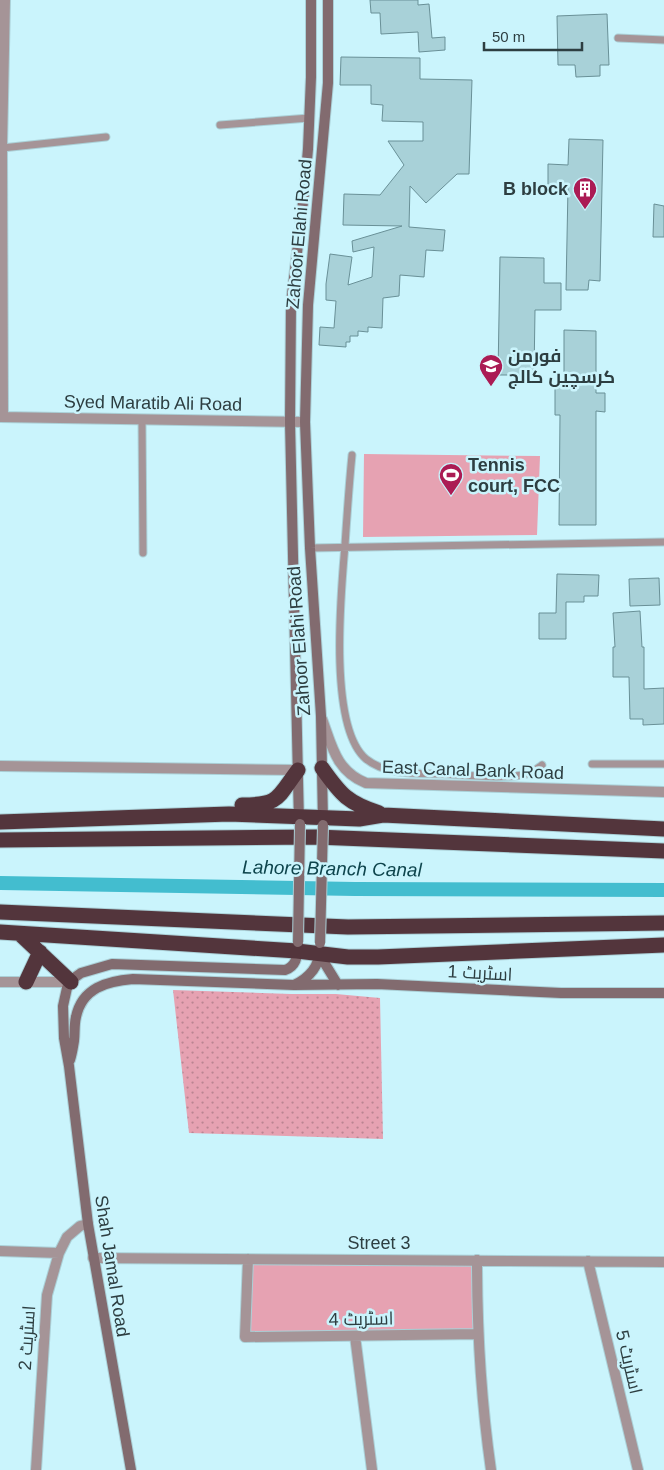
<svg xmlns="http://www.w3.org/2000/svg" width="664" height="1470" font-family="Helvetica,Cairo,sans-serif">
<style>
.grass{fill:url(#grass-dots)}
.park{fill:#e6a2b2}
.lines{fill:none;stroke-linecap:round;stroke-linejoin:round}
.canal{stroke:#43bdcf;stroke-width:14}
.building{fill:#a8d1d8;stroke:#699097}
.lane-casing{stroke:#abd0d7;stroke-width:9}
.street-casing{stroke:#abd0d7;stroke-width:12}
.secondary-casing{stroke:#abd0d7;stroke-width:12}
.highway-casing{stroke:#abd0d7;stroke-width:17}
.lane{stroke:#a59497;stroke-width:7}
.street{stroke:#a59497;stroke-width:10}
.secondary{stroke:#826b6f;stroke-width:10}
.highway{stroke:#53353c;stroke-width:15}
.secondary-bridge-casing{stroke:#abd0d7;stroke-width:12;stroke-linecap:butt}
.secondary-bridge{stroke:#826b6f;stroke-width:10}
.labels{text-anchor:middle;stroke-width:5;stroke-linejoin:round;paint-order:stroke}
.poi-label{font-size:18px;font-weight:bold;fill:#2d3e41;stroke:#caf4fc;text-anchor:start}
.street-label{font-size:18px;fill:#2d3e41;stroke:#caf4fc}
.water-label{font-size:19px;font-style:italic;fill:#0e454d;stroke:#caf4fc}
</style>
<defs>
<pattern id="grass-dots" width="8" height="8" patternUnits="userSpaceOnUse" patternTransform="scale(1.25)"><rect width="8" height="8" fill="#e6a2b2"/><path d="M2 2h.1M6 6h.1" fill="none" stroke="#bb8592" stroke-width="1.8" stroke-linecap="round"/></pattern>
</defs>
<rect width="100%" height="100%" fill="#caf4fc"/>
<path class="grass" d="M173 990 291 994H336L380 998 383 1139 189 1133Z"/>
<path class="park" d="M364 454 540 456 537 535 363 537Z
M248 1259 477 1260 478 1334 245 1337Z"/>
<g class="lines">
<path class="canal" d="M0 883 355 889 664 890"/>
</g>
<path class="building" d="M370 0H418V5L429 4 432 38 445 37V50L419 52 418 32 381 34 380 13H371Z
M607 14 609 65H600V76L576 77 575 65H558L557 16Z
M341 57 420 58V79L472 80 469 174H457L426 203 410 186 409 227 445 230 443 251 426 250 424 277 400 275 399 296 383 298 382 328 368 327V332L358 331V336H350V342H346V347L319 345 320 327 334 328 336 301 326 300V284L330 254 352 257 348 285 372 277 374 247 353 252 352 241 402 226 343 225 344 194 380 195 404 165 388 141H423V122L382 121 383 105 371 104V85H340Z
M569 139 603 140 600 281 589 280 588 290H566L568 187 548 186V164L568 165Z
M654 204 664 206V237H653Z
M500 257 544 258V283H561V310H535L534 375H498Z
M564 330 596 331V393H605V412L596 411V525H559L560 415H555V383H564Z
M557 574 599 575 598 596H584V602H566V639H539V613H556Z
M659 578 660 605 630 606 629 579Z
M640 611 642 647H644V689L664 688V724L643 725V719H630L629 677H613V647H615L613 613Z"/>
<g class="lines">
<g class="lane-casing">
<path id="lane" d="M618 38 664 40
M220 125 309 118
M2 148 106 137
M142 420 143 553
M352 455C349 485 347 515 345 545 341 592 328 727 366 759 387 776 418 773 443 774 464 775 511 780 530 773 535 771 538 768 542 765
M310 548 664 542
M592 764H664"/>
</g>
<g class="street-casing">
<path id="street" d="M0 417 305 422
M3 417 2 148 5 0
M322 719C332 746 336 771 366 783L664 792
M0 766 298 770
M0 982H71
M0 1251 59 1253
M93 1258 664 1262
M248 1259 245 1337 478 1334
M477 1260C477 1331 481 1400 491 1470
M588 1261 638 1470
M355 1336 372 1470
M36 1470 47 1295 59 1253 67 1237 80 1226 88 1224"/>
</g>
<g class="secondary-casing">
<path id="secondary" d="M299 823 290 422 291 303 304 194 308 149 311 77V0
M323 823 321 716 310 548 305 422 308 305 328 83V0
M319 954 338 985
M294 985 377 984 561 993H664
M70 1060C72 1054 73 1047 74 1041 75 1033 74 1025 76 1017 82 988 107 981 133 979L294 985C309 978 319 967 320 950
M131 1470 88 1224 69 1066 64 1038 63 1006 67 988 74 978 81 973 112 964 285 970C297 966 297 956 298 945"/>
</g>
<g class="highway-casing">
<path id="highway" d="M322 768C341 795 348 803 379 813
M242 805C280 805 277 798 298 770
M0 822 229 814 359 819 383 815 664 829
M0 840 316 837 664 851
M0 912 348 927 664 923
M0 932 297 951 348 957H378L664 945
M20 934 71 982
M26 982 40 952"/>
</g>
<use href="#lane" class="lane"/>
<use href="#street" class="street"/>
<use href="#secondary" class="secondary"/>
<use href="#highway" class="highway"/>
<g class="secondary-bridge-casing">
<path id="secondary-bridge" d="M298 942 300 824
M320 943 323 825"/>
</g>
<use href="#secondary-bridge" class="secondary-bridge"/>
</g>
<defs>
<g id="building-pin" transform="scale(1.25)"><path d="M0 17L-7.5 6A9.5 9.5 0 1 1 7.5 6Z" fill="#ab1b54" stroke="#caf4fc"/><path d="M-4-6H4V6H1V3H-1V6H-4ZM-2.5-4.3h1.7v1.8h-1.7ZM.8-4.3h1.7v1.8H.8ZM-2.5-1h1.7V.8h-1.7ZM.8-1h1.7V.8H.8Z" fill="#fff"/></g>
<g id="university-pin" transform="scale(1.25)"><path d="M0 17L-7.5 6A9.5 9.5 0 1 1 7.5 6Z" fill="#ab1b54" stroke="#caf4fc"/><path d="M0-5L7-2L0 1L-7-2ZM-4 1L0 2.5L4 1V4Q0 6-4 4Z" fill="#fff"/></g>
<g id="stadium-pin" transform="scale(1.25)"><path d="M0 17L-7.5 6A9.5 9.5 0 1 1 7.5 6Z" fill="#ab1b54" stroke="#caf4fc"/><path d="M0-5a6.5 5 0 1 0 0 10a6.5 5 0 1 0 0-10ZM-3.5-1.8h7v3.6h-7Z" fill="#fff"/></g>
</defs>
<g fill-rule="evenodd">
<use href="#building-pin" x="585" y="189"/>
<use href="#university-pin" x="491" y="366"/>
<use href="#stadium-pin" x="451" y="475"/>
</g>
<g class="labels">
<g class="poi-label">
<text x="568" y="195" text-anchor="end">B block</text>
<text x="508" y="362">فورمن<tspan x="508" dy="21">کرسچین کالج</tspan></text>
<text x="468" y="471">Tennis<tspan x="468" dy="21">court, FCC</tspan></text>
</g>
<g class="street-label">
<text transform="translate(299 234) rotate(-85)" y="6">Zahoor Elahi Road</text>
<text transform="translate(153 403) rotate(1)" y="6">Syed Maratib Ali Road</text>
<text transform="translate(299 641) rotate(-94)" y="6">Zahoor Elahi Road</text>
<text transform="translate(473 770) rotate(2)" y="6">East Canal Bank Road</text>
<text transform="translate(480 973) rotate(3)" y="6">اسٹریٹ 1</text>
<text x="379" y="1249">Street 3</text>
<text transform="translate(112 1266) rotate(81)" y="6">Shah Jamal Road</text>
<text transform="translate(361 1319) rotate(-1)" y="6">اسٹریٹ 4</text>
<text transform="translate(27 1338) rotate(-86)" y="6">اسٹریٹ 2</text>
<text transform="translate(629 1362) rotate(77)" y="6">اسٹریٹ 5</text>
</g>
<g class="water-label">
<text transform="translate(332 868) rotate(1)" y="7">Lahore Branch Canal</text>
</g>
</g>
<path d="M484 42v8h98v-8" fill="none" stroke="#2d3e41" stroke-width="2.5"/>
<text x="492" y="42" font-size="15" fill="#2d3e41" stroke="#caf4fc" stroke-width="4" paint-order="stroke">50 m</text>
</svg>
